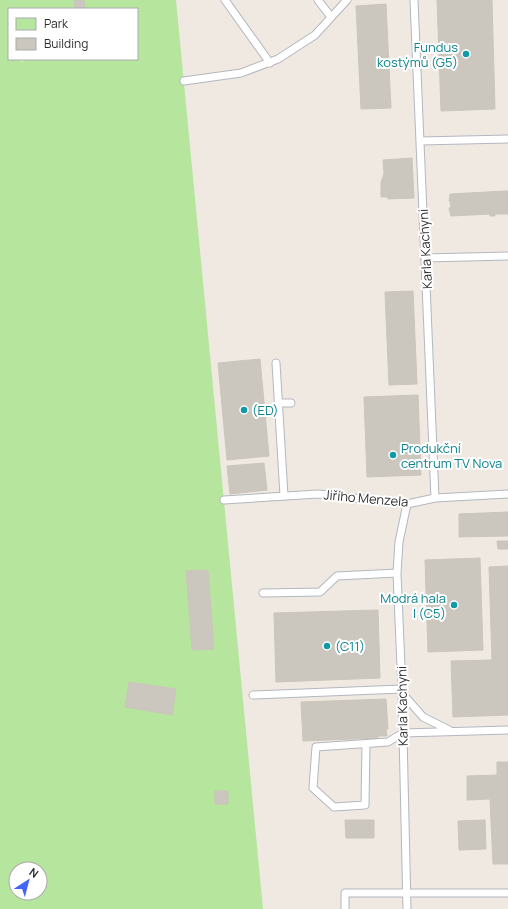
<svg xmlns="http://www.w3.org/2000/svg" width="508" height="909" font-family="Manrope,sans-serif">
<style>
.green{fill:#b6e59e;fill-rule:evenodd}
.building{fill:#cbc7bf;stroke:#cbc5ba}
.lines{fill:none;stroke-linecap:round;stroke-linejoin:round}
.lane-casing{stroke:#b4b7c1;stroke-width:9}
.lane{stroke:#fff;stroke-width:7}
.culture-dot{fill:#0f9aa8;stroke:#fff;stroke-width:1.5}
.labels{text-anchor:middle;stroke-width:4;stroke-linejoin:round;paint-order:stroke}
.culture-label{font-size:13px;fill:#0d838f;stroke:#fff;text-anchor:start}
.street-label{font-size:13px;fill:#2e2e2e;stroke:#fff}
</style>
<rect width="100%" height="100%" fill="#efe9e1"/>
<path class="green" d="M0 0H74L75 9H9V59H20L21 62 27 59H137V9H85L84 0H176L263 909H0ZM208 570 214 649 192 650 186 571ZM130 682 176 689 172 715 126 707ZM215 791H228V804H215ZM16 869H40V893H16Z"/>
<path class="building" d="M74 0H84L85 9H75Z
M437 0H492L495 109 441 111Z
M386 4 391 108 361 109 356 6Z
M412 158 414 198 388 199 387 197H381V182L384 174 383 160Z
M505 191H508V214H495V216H490V214L451 216 449 208H451L450 201H449L450 194Z
M413 291 417 384 389 385 385 292Z
M260 359 269 456 227 460 218 363Z
M418 395 421 475 367 477 364 397Z
M264 463 267 490 230 494 227 466Z
M508 512V536L459 537V514Z
M497 541H508V549H498Z
M480 558 483 650 428 652 425 560Z
M508 566V715L453 717 451 661 492 660 489 567Z
M208 570 214 649 192 650 186 571Z
M378 610 380 678 276 682 274 613Z
M129 682 176 689 172 715 125 707Z
M386 699 388 729H386L387 736H378V738L303 741 301 702Z
M497 762H508V864H493L490 799 467 800V776L497 775Z
M215 791H228V804H215Z
M345 820H374V838H346Z
M485 820 486 849 459 850 458 821Z"/>
<g class="lines">
<g class="lane-casing">
<path id="lane" d="M225 0 270 63
M318 0 331 17
M414 0 435 498
M184 81 241 73 278 59 315 35 347 0
M420 141 508 139
M425 258 508 256
M276 363 284 496
M278 403H291
M224 500 318 494 407 504 435 498 508 494
M407 504 399 542 397 573 402 689 407 909
M263 593 320 592 337 576 397 573
M402 693 423 717 449 730
M253 695 402 689
M366 744 365 805 334 807 313 788 316 747 388 742 403 733 508 730
M345 909V893H508"/>
</g>
<use href="#lane" class="lane"/>
</g>
<g class="culture-dot">
<circle cx="466" cy="54" r="4"/>
<circle cx="244" cy="410" r="4"/>
<circle cx="393" cy="455" r="4"/>
<circle cx="454" cy="605" r="4"/>
<circle cx="327" cy="646" r="4"/>
</g>
<g class="labels">
<g class="culture-label">
<text x="458" y="52" text-anchor="end">Fundus<tspan x="458" dy="15">kostýmů (G5)</tspan></text>
<text x="252" y="415">(ED)</text>
<text x="401" y="453">Produkční<tspan x="401" dy="15">centrum TV Nova</tspan></text>
<text x="446" y="603" text-anchor="end">Modrá hala<tspan x="446" dy="15">I (C5)</tspan></text>
<text x="335" y="651">(C11)</text>
</g>
<g class="street-label">
<text transform="translate(425 249) rotate(-93)" y="5">Karla Kachyni</text>
<text transform="translate(366 498) rotate(5)" y="5">Jiřího Menzela</text>
<text transform="translate(402 706) rotate(-91)" y="5">Karla Kachyni</text>
</g>
</g>
<rect x="8" y="8" width="130" height="52" fill="#ffffff" stroke="#ababab"/>
<rect x="16" y="18" width="20" height="12" fill="#b6e59e" stroke="#ababab"/>
<text x="44" y="28" font-size="12" fill="#2e2e2e">Park</text>
<rect x="16" y="38" width="20" height="12" fill="#cbc7bf" stroke="#ababab"/>
<text x="44" y="48" font-size="12" fill="#2e2e2e">Building</text>
<g transform="translate(28 881) rotate(36)"><circle r="19" fill="#ffffff" stroke="#ababab"/>
<path d="M0-3L7 15L0 10L-7 15Z" fill="#4264fb"/>
<text y="-6" font-size="11" font-weight="bold" text-anchor="middle" fill="#2e2e2e">N</text>
</g>
</svg>
